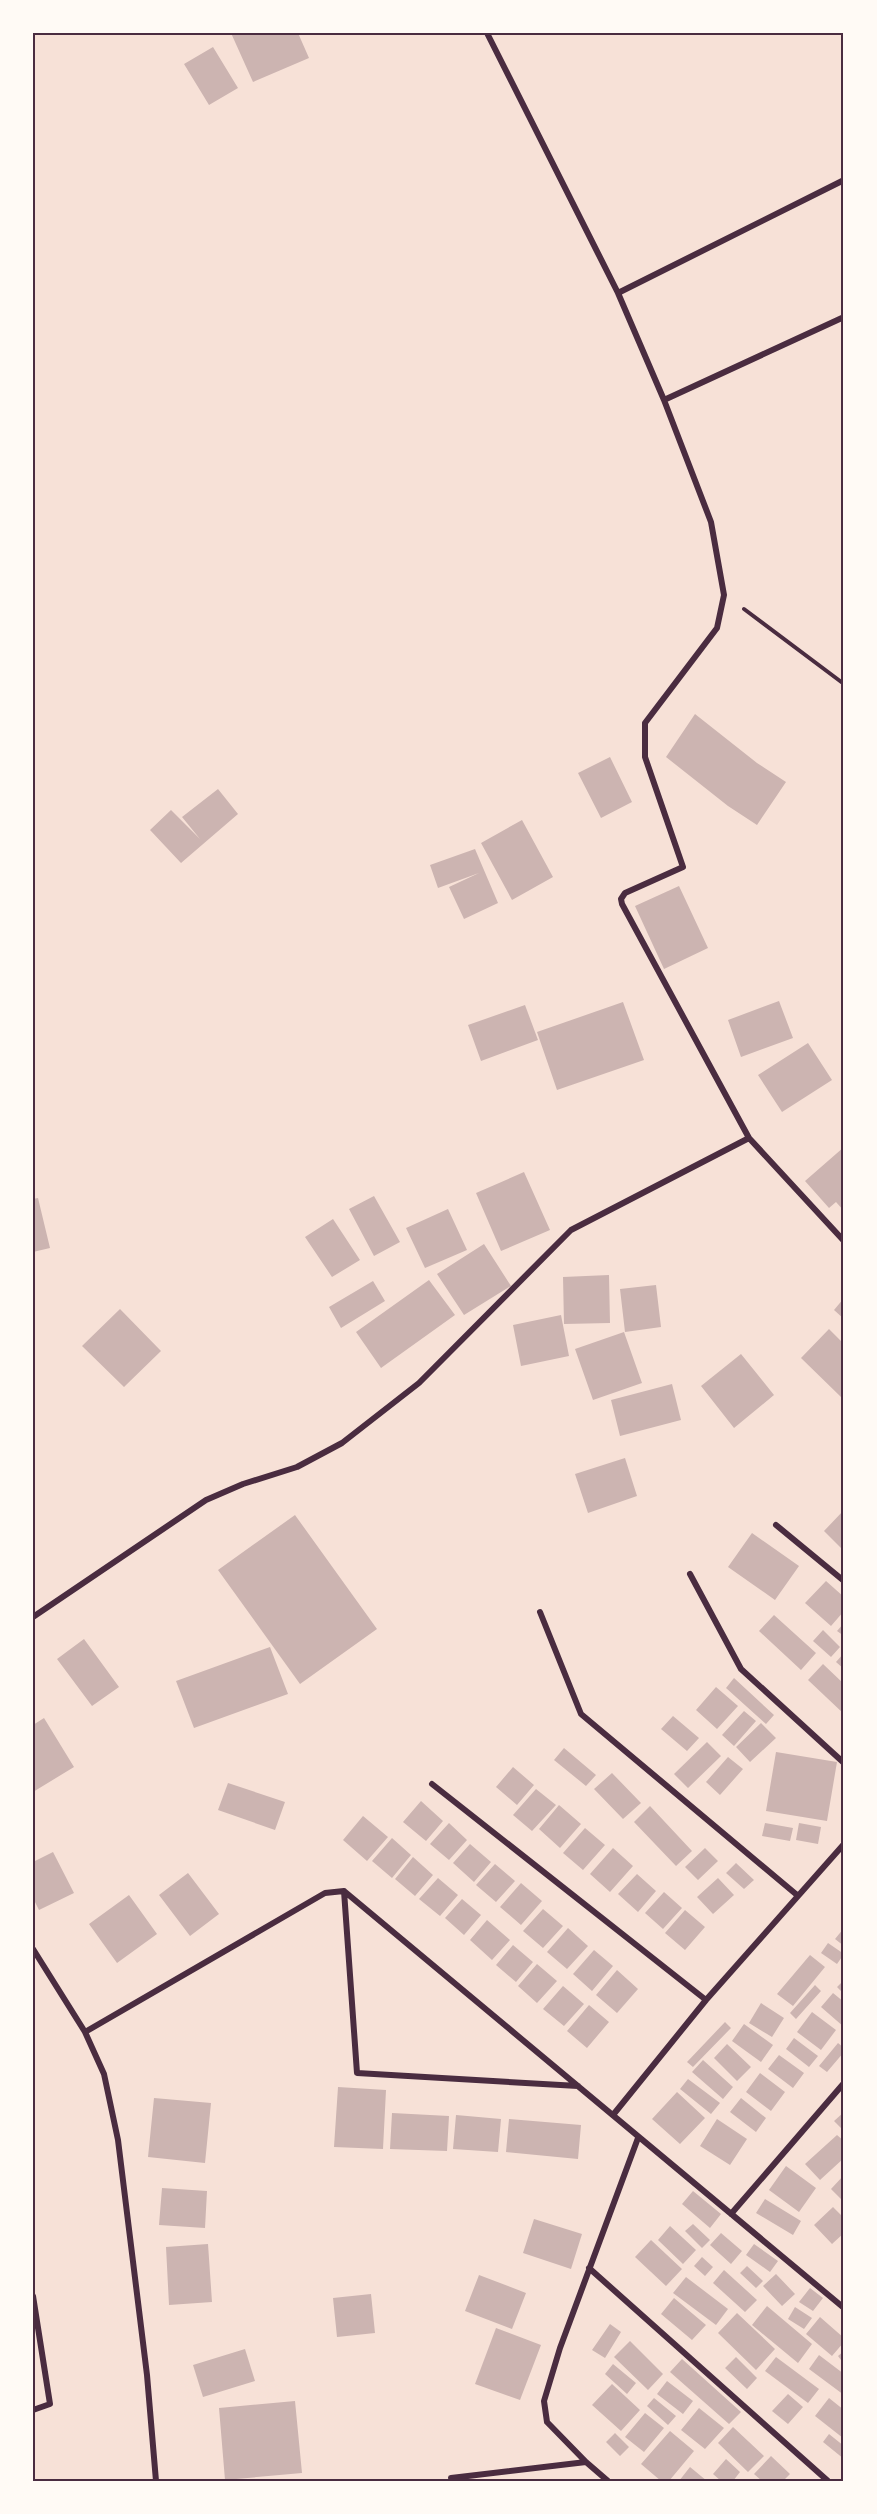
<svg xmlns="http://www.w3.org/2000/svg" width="877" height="2514" font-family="'DejaVu Sans',sans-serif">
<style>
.building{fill:#ccb4b1}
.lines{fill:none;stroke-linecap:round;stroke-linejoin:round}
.path{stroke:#4a2c40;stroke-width:4}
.minor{stroke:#4a2c40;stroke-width:6}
.neatline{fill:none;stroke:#4a2c40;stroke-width:2}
</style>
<rect width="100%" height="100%" fill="#f7e1d7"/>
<path class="building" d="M231 33H298L309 58 253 82Z
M213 47 238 88 209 105 184 64Z
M695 714 757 763 786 782 757 825 728 806 666 757Z
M610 757 632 802 601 818 578 773Z
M218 789 238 814 181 863 150 830 171 810 200 839 182 817Z
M522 820 553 877 512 900 481 843Z
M475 849 498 903 464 919 449 887 479 873 438 888 430 865Z
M679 886 708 948 664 969 635 906Z
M779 1001 793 1038 741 1057 728 1020Z
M623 1002 644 1060 557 1090 537 1032Z
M525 1005 538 1040 481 1061 468 1025Z
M808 1043 832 1080 782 1112 758 1075Z
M844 1147V1211L836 1202 829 1208 805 1181Z
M524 1172 550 1230 501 1251 476 1193Z
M374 1196 400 1242 374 1256 349 1209Z
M38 1198 50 1248 33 1252V1199Z
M448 1209 467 1250 425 1268 406 1228Z
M333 1219 360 1260 332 1277 305 1237Z
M484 1244 511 1286 464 1315 437 1274Z
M609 1275 610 1323 564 1324 563 1277Z
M429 1280 455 1315 381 1368 356 1332Z
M373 1281 385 1301 341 1328 329 1307Z
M656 1285 661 1327 625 1332 620 1289Z
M844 1298V1319L834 1310Z
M120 1309 161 1351 124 1387 82 1346Z
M561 1315 569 1356 521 1366 513 1325Z
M829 1329 844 1344V1394L841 1397 801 1358Z
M624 1332 642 1383 593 1400 575 1349Z
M741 1354 774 1395 734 1428 701 1386Z
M672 1384 681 1420 620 1436 611 1400Z
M625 1458 637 1496 588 1513 575 1474Z
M844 1510V1551L824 1531Z
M295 1515 377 1629 300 1684 218 1570Z
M752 1533 799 1566 775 1600 728 1567Z
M826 1581 844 1597V1611L831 1626 805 1603Z
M774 1615 816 1653 801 1670 759 1631Z
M844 1623V1636L837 1631Z
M823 1630 840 1647 831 1657 813 1641Z
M84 1639 119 1687 92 1706 57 1659Z
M270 1647 288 1694 194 1728 176 1681Z
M844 1653V1669L836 1662Z
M823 1664 844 1684V1714L808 1680Z
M734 1678 774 1715 766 1724 726 1688Z
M716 1687 738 1706 717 1729 696 1710Z
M744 1711 756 1721 734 1746 722 1735Z
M673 1716 699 1738 687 1751 661 1729Z
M44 1718 74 1767 33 1792V1725Z
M761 1723 776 1738 750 1762 736 1747Z
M707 1742 721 1756 688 1788 674 1774Z
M564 1748 596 1775 586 1786 554 1760Z
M776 1752 837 1762 827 1821 766 1811Z
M728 1757 743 1769 720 1795 706 1782Z
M513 1767 534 1785 517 1805 496 1787Z
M612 1773 641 1803 623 1819 594 1789Z
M228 1783 285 1802 275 1830 218 1810Z
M536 1789 556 1805 532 1831 513 1815Z
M421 1801 443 1821 426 1841 403 1822Z
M559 1805 581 1824 560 1848 539 1829Z
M650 1806 692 1851 676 1866 634 1822Z
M363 1816 388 1837 367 1861 343 1840Z
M449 1823 467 1840 449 1860 430 1844Z
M765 1823 793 1828 790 1841 762 1836Z
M799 1823 821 1827 818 1844 796 1840Z
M585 1828 605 1845 583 1870 563 1853Z
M392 1838 411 1855 392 1878 372 1861Z
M470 1844 491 1862 474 1882 453 1863Z
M613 1848 633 1866 610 1892 590 1874Z
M705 1848 718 1861 698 1880 685 1867Z
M53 1852 74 1893 39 1910 33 1898V1862Z
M413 1857 433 1875 415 1896 395 1879Z
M736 1863 754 1880 744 1889 726 1873Z
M495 1864 515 1881 496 1902 476 1885Z
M188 1873 219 1914 190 1936 159 1895Z
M637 1874 656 1891 638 1912 618 1894Z
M438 1878 458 1895 440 1916 419 1899Z
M718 1878 734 1895 713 1914 697 1897Z
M521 1883 542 1901 521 1925 500 1907Z
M664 1892 682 1908 663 1929 645 1913Z
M129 1895 157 1934 117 1963 89 1924Z
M462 1899 481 1915 464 1935 445 1918Z
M543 1909 563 1926 543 1948 523 1931Z
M685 1910 705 1927 685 1950 665 1933Z
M487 1920 510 1940 492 1960 470 1940Z
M568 1928 588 1946 567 1969 547 1952Z
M844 1928V1946L835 1939Z
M828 1943 844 1954 837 1964 821 1953Z
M513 1945 533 1962 516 1982 496 1965Z
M594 1950 613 1966 592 1991 573 1974Z
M810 1955 825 1967 793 2006 777 1994Z
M537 1964 557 1981 537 2003 518 1986Z
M617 1970 638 1989 617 2013 596 1995Z
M844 1980V1994L837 1987Z
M815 1985 821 1991 796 2019 790 2013Z
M563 1986 584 2004 564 2026 543 2009Z
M833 1993 844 2002V2027L821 2007Z
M761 2003 784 2018 772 2037 749 2023Z
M589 2005 609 2022 587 2048 567 2031Z
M812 2012 836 2030 821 2050 797 2032Z
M725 2022 731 2028 693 2067 687 2062Z
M744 2024 773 2045 761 2062 732 2041Z
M794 2038 818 2056 809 2067 786 2049Z
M838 2043 844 2048V2052L827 2072 819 2066Z
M727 2044 751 2067 737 2081 714 2058Z
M779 2055 804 2073 793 2088 768 2069Z
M703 2060 733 2087 723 2099 692 2072Z
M760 2073 785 2092 771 2111 746 2092Z
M688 2079 720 2103 711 2114 680 2089Z
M338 2087 386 2090 383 2149 334 2147Z
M677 2092 705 2118 680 2144 652 2119Z
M154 2098 211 2103 205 2163 148 2157Z
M741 2098 766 2118 756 2132 730 2112Z
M844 2112V2131L834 2121Z
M392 2113 449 2116 447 2151 390 2149Z
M456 2115 501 2119 498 2152 453 2149Z
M509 2119 581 2125 578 2159 506 2152Z
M717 2119 747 2139 730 2165 700 2146Z
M837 2135 844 2141V2158L820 2180 805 2164Z
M786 2166 816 2188 799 2212 769 2190Z
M844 2175V2202L831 2189Z
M162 2188 207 2191 205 2228 159 2225Z
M693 2191 721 2214 710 2228 682 2204Z
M765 2199 801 2221 793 2235 756 2213Z
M833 2207 844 2218V2233L832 2244 814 2225Z
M534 2219 582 2234 571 2269 523 2253Z
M693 2224 710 2240 702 2248 685 2231Z
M670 2226 696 2250 683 2264 658 2240Z
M721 2233 742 2251 731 2264 710 2245Z
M651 2240 682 2269 666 2286 635 2257Z
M208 2244 212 2302 169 2305 166 2247Z
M754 2244 778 2261 770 2272 746 2255Z
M702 2257 713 2267 705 2276 694 2266Z
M747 2266 763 2281 756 2288 740 2273Z
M724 2270 757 2300 745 2312 713 2283Z
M776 2274 795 2294 782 2306 763 2286Z
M479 2275 526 2293 512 2329 465 2311Z
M686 2277 728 2309 716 2325 673 2293Z
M810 2288 823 2298 813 2311 799 2302Z
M371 2294 375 2333 337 2337 333 2298Z
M674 2298 706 2325 692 2340 661 2314Z
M767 2306 812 2344 798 2363 752 2325Z
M795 2307 812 2318 804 2329 788 2319Z
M737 2313 775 2349 756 2370 718 2333Z
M820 2317 844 2338V2342L832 2356 806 2334Z
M610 2324 621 2332 605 2358 592 2350Z
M496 2328 541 2345 520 2400 475 2384Z
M630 2341 663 2374 648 2390 614 2357Z
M245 2349 255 2381 203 2397 193 2365Z
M844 2351V2364L838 2356Z
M819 2355 844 2374V2395L809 2369Z
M736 2357 757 2378 747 2389 725 2368Z
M776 2357 819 2389 808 2403 765 2371Z
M682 2359 741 2412 729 2424 670 2372Z
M613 2364 636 2383 627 2394 605 2374Z
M667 2381 693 2401 683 2414 657 2394Z
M612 2384 640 2410 621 2431 592 2405Z
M788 2394 803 2407 788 2424 772 2411Z
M654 2398 676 2416 668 2425 647 2406Z
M829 2398 844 2410 843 2438 815 2416Z
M295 2401 302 2473 225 2480 219 2408Z
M699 2408 724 2428 705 2449 681 2430Z
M645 2413 664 2428 644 2452 625 2437Z
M733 2427 764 2456 748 2472 718 2443Z
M670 2431 694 2451 669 2481H661L641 2464Z
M615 2433 629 2447 620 2456 606 2442Z
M829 2434 844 2446V2459L823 2442Z
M771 2456 790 2474 783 2481H762L754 2474Z
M726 2459 740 2472 733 2481H721L713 2474Z
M690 2467 707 2481H679Z"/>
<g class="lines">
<path class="path" d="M744 609 844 684"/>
<path class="minor" d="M487 33 618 293 664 400 711 522 724 595 717 628 645 723V757L683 867 625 893 621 899 622 904 749 1138 844 1241
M618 293 844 180
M664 400 844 317
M776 1525 844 1581
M690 1574 741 1669 844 1763
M540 1612 581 1714 797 1895
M33 1617 206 1500 243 1484 297 1467 342 1443 419 1383 571 1230 749 1138
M432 1784 706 2000
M344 1891 357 2073 578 2086
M33 1949 85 2032 104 2074 118 2140 147 2375 156 2481
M85 2032 325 1893 344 1891 844 2308
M613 2115 706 2000 844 1844
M731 2214 844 2083
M589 2268 828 2481
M33 2296 50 2404 33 2410
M451 2478 586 2462
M608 2481 586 2462 547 2422 544 2401 560 2348 638 2138"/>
</g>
<rect width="877" height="2514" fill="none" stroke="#fffaf5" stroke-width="69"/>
<rect x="34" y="34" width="808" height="2446" class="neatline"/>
</svg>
